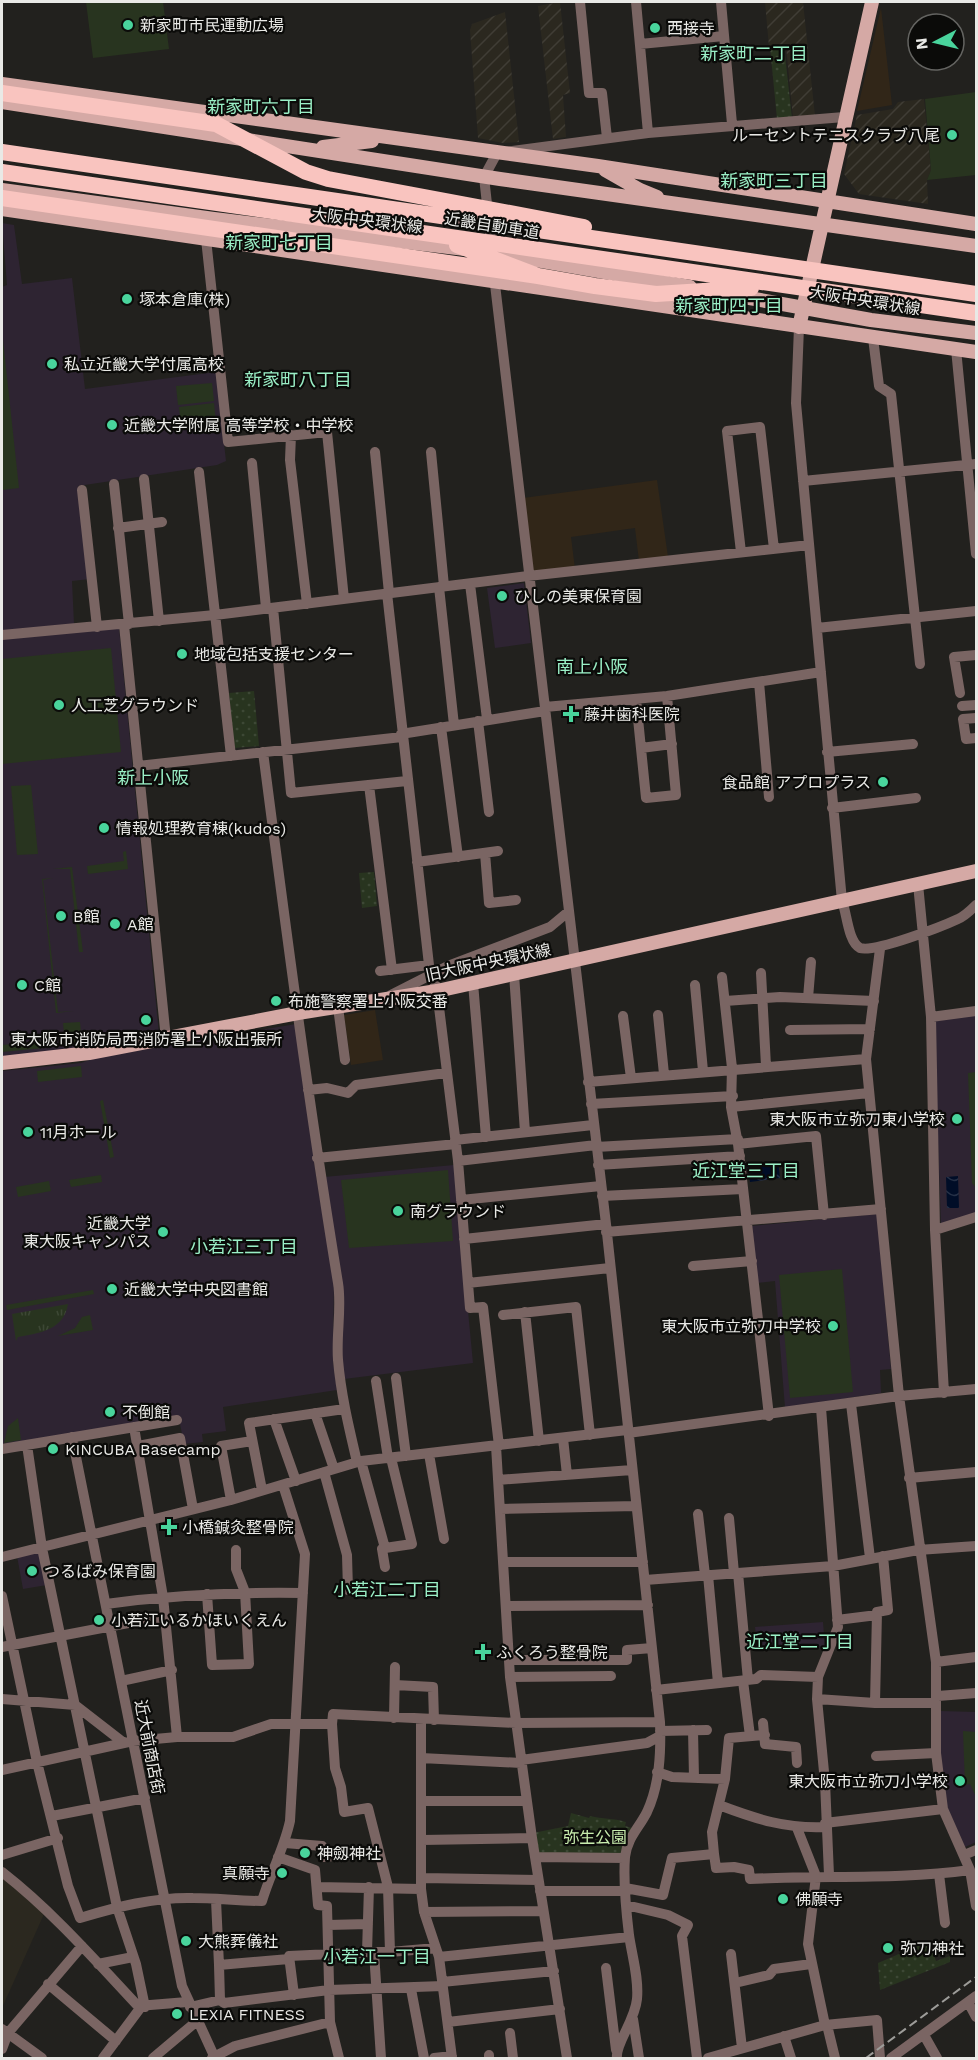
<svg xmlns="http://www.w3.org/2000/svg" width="978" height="2060" font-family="'Work Sans','Noto Sans JP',sans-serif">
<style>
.commercial{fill:#312618}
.industrial{fill:url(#industrial-furrows)}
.education{fill:#2e2432}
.built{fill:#2b281f}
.grass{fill:url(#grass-tufts)}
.park{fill:url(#park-dots)}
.garden{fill:#28341f}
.water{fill:url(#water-waves)}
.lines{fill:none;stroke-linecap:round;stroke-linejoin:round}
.minor{stroke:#7a6563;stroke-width:10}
.major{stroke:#d5a9a5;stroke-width:14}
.highway{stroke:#f9c4bf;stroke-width:16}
.rail{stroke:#9d9c99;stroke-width:2;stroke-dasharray:9 4.5;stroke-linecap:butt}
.poi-dot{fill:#49d49c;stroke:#0b0b09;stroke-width:2}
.labels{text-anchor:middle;stroke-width:4.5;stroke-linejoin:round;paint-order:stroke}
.poi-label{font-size:16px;fill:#e9e9e6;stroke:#0b0b09;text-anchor:start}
.street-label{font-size:16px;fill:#e9e9e6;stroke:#0b0b09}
.park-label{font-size:16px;fill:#c8ecad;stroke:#0b0b09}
.neighbourhood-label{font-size:18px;fill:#9aefc6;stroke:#0b0b09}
</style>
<defs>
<pattern id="industrial-furrows" width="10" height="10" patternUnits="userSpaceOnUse" patternTransform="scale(1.5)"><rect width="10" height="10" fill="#2b281f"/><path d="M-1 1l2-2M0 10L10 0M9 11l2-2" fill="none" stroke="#403d35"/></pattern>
<pattern id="grass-tufts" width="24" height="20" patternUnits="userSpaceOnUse" patternTransform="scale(1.5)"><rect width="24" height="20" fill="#28341f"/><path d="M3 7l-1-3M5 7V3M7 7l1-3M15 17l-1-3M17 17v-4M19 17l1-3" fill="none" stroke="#3d4835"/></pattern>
<pattern id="park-dots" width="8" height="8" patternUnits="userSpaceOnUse" patternTransform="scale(1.5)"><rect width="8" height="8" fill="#28341f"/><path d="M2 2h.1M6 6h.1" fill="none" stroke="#3d4835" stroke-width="1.8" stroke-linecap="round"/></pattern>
<pattern id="water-waves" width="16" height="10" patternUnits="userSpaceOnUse" patternTransform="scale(1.5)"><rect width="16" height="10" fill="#000d27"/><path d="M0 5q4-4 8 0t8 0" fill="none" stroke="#253046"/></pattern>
</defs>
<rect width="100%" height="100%" fill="#22211e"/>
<path class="commercial" d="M881 8 892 105 857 111Z
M657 480 668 557 639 561 635 528 571 537 575 569 532 571 523 498Z
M375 1010 383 1060 351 1065 344 1015Z"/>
<path class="industrial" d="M560 2 570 93 563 95 566 137 553 139 538 6Z
M765 2H803L815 116 793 118 786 46 769 47Z
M505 12 519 142 503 143 478 138 470 30 472 24Z
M924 99 931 170 927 180 928 204 859 194 844 174 857 115 893 109 898 102Z"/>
<path class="education" d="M2 223 14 225 22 284 72 278 85 389 216 372 226 461 217 465 78 486 90 579 72 581 74 624 2 632V287L7 285Z
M524 583 531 643 495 648 487 588Z
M119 628 159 1034 90 1047 2 1057V639Z
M976 1014V1214L941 1226 934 1024 938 1019Z
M296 1024 317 1182 334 1281 333 1361 337 1390 223 1407 226 1431 202 1434 203 1442 184 1444 179 1419 2 1444V1071L81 1063 95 1058Z
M454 1165 473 1363 344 1379 324 1177Z
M877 1214 891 1369 880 1370 881 1393 785 1408 775 1281 757 1283 752 1226Z
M36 1553 42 1556 47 1585 23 1589 17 1556Z
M823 1622 825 1648 758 1650 755 1627Z
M940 1711 976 1712V1842L965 1847 947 1808 939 1754Z"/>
<path class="built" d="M2 1875 44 1914 2 2008Z"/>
<path class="grass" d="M68 1304C64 1330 40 1333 18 1337L16 1341 12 1314Z"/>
<path class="park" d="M784 46 792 118 777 119 770 47Z
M254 691 259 746 234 748 229 693Z
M374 872 377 906 362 908 359 873Z
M571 1813 589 1818 590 1816C603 1819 613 1818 626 1822L625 1826 632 1828 622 1857 537 1855 533 1833 568 1826Z
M929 1941 936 1961 950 1956V1962L880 1990 878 1963Z"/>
<path class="garden" d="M86 2H163L169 49 93 58Z
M976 92V175L927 180 931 170 925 99Z
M2 331 19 488 2 490Z
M212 383 214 401 178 405 176 386Z
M214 403 216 423 181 427 179 407Z
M111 648 121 752 2 764V659Z
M31 785 38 854 17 855 11 786Z
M126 851 128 869 88 874 87 866 124 861 123 852Z
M72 867 83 952H79L70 869H53Z
M53 878 43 880 58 1012 74 1011 56 1013 42 879Z
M80 1022 82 1042 65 1044 63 1023Z
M43 1041 44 1048 2 1052V1045Z
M81 1066 82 1077 38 1082 37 1071Z
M976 1072V1188L972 1183 968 1073Z
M103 1100 114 1157 110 1158 100 1101Z
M448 1170 453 1241 349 1248 341 1180Z
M101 1175 102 1182 71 1187 69 1180Z
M49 1181 51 1191 18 1197 16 1187Z
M842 1269 853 1392 790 1398 779 1275Z
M93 1290 94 1294 7 1310 6 1305Z
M90 1315 93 1330 58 1336 75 1328 82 1317Z
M18 1418 21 1440 4 1443 8 1426Z
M963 1731 976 1732V1797L970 1784 965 1785Z"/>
<path class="water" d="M778 1161 780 1178 750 1182 747 1165Z
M958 1176 959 1208H947L946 1177Z"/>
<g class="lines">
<path class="minor" d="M580 2 589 93H602L607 138
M636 2 648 133
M721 2 732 124
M640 44 724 36
M206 239 228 442 327 432 344 599
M492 249 484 177 497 153 648 133 844 117
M494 276 606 1224 660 1722C661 1751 660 1784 647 1812 639 1828 627 1838 625 1857 623 1883 626 1910 629 1935 632 1956 639 1978 637 1999 635 2021 615 2044 617 2058
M799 327 796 403 842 901C847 913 848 942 860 948 874 953 943 926 958 919 965 916 971 910 976 905
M873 338 879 386 891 394 920 664
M956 349 976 554
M291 435 290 460 307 604
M375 452 389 593
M431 452 444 586
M252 463 266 608
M199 472 231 756
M144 479 159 621
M803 481 976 464
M114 484 129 624
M82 490 97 627
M118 528 162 522
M741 552 727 431 760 427 774 549
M470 584 487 719
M439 587 454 725
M387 593 429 965 437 991 458 1161 470 1308 483 1307 499 1446
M273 608 291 793 407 781
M124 625 166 1039
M817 628 976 611
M2 635 215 615 528 576 809 545
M759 682 769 797
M960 693 954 657 976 655
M636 699 646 798 676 795 667 696
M962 706 976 705
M545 707 667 696 821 672
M976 718 963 719 966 739 976 738
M478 721 489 812
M441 727 458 857
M401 734 545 711
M641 748 672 744
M263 752C286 930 309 1106 338 1283 342 1307 336 1335 338 1360 341 1395 349 1428 357 1462
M827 752 913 744
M138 766 402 737
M369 785 392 970
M832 808 916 798
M485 853 489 903 516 900
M417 862 498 851
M918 884 931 1017 935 1230 944 1393
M380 971 429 965
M761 973 766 1066
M514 974 525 1132
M722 977 732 1068 731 1107 738 1144 769 1416
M473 983 486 1137
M695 985 703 1071
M391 995 448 966 550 927 568 912
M808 998 811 962
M725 1001 780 997 874 1001
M338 1007 345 1060
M658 1015 664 1074
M623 1016 631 1078
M931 1017 976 1011
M790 1030 870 1029
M866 1059 880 949
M588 1082 866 1059 899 1396 936 1662V1753L943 1809 970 1870C897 1880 824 1875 750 1879L749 1870 734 1867 716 1868 714 1854 672 1858 663 1895 625 1888
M308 1090 327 1088 348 1093 356 1085 446 1073
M591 1104 733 1096
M731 1107 869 1093
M455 1140 593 1125
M738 1144 816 1136 824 1215
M596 1147 738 1139
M317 1158 456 1144
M458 1161 596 1145
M598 1165 740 1156
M602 1196 743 1189
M461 1200 601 1186
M935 1230 976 1217
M606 1232 881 1209
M464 1239 606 1224
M693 1266 752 1261
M468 1283 610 1268
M525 1312 539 1441
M503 1315 576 1307 590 1435
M396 1378 406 1456
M376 1381 388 1458
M851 1404 870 1558
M821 1408 838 1627 818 1677 817 1699 825 1782 829 1875
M315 1413 334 1469
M274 1419 296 1481
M134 1427 163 1597 177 1737
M628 1433 899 1396 976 1389
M72 1437 182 1986 215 2058
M563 1438 567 1475
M27 1445 42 1548 117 1907 136 1964 145 2007
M138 1446 180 1438 193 1509
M496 1446 510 1677 532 1838 567 2058
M2 1449 177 1420
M429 1454 444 1539
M361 1461 385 1548 382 1549 385 1567
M324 1472 347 1555 348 1590
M909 1478 976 1472
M498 1480 632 1470
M262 1490 249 1423 344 1409
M231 1500 221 1446 252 1441
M501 1509 636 1506
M698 1514 705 1575
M729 1518 734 1573
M385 1548 412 1544 391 1458
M2 1557 231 1500 361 1461 627 1430
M503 1562H643
M738 1573 748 1680
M708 1575 718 1683
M645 1580 833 1566 918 1550 976 1546
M207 1594 212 1665 249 1664 245 1592 236 1569V1550
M2 1596 37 1762 68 1886 80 1918C116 1907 155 1897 193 1898 216 1898 239 1901 262 1901 270 1874 284 1849 290 1821L305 1554 283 1485
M106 1604C171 1595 237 1592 303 1593
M506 1606 648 1605
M837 1620 877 1615
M2 1647 165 1616
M509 1660H627V1650L652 1648
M936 1662 976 1657
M510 1677 611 1676
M121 1681 172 1670
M743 1681 750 1736
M395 1685 433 1687 434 1720
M656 1690 756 1679 761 1675 818 1677
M938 1696 976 1693
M2 1699 75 1705 124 1743
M817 1699 875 1703H936
M875 1703 877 1612 888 1610 883 1556
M394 1718 395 1667
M421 1719V1889L424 1912 439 1957
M763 1723 765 1744 796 1747 797 1763
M332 1724 335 1768 341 1787 344 1812 368 1808 388 1887 390 1952H374L381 2058
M693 1730 694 1778
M660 1731 707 1730
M876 1756 936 1753
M421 1758 521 1763
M521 1760 647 1743 660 1736
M2 1770 133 1741 177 1737H233L271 1724H332L333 1714 516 1723 660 1722
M657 1772 672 1777 725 1779 712 1832 714 1854
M725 1779 729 1738 765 1735
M421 1801H526
M719 1805C756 1819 786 1829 826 1827
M52 1816 145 1798
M825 1823 943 1809
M797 1828 816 1876 808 1944 825 2025
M422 1840 532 1838
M285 1843 322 1846 324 1857 379 1851
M2 1855 58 1838
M964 1855 976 1850
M278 1857 315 1870 318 1905 327 1906 330 2022 339 2058
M535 1857 625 1858
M970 1870 976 1906
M2 1872C52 1911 94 1959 138 2006L187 2002
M939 1874 945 1923
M423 1878 538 1880
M317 1887 421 1889
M540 1891H625
M216 1900 219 1965
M626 1905 668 1915 688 1925 682 1936 697 2058
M424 1912 543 1911
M328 1925 368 1924
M367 1952 369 1887
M390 1952 436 1948
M731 1954 742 2048
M98 1964 133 1957
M606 1968 616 2050
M442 1982 554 1971
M735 1983 769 1975 774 1969 811 1964
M48 1984 116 2041
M411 1989 424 2058
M294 1995 289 1956 374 1952
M220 2000 219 1965 289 1959
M968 2002 976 2017
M190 2007 220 2000 224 2003 329 1990 443 1986
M633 2019 639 2058
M448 2022 560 2009
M827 2025 835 2058
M2 2029 42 2058
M510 2033 513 2058
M924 2035 937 2058
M784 2036 791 2058
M2 2049 8 2033 82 1946
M489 2055V2058
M103 2058 141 2007
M153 2058 197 2021
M212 2058 235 2046 330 2022
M434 2058 452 2056
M452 2058 439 1957 629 1937
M708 2058 825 2025 877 2020 880 2058
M891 2058 976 1996"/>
<path class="major" d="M2 84 598 166 976 224
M2 102 500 179 976 246
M323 147 372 141
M605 170 640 190 657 197
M2 190 214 219 465 249
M2 209 976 352
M490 252 690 287
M727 294 871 320 976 333
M799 327 872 2
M2 1063 89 1053 298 1013 437 991 976 871"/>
<path class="highway" d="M2 93 216 124 306 172 328 179 584 227
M2 152 976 294
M2 172 976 313
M2 198 538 276
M457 245 538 276 595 286 656 294 751 288"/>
<path class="rail" d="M866 2058 976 1977"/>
</g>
<g class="poi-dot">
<circle cx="128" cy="25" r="6"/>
<circle cx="655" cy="28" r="6"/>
<circle cx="952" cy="135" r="6"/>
<circle cx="127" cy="299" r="6"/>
<circle cx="52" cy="364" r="6"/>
<circle cx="112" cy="425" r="6"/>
<circle cx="502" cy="596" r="6"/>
<circle cx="182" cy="654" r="6"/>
<circle cx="59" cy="705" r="6"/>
<path d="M568 705h6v6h6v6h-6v6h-6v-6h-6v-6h6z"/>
<circle cx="883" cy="782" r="6"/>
<circle cx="104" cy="828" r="6"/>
<circle cx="61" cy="916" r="6"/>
<circle cx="115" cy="924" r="6"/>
<circle cx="22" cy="985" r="6"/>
<circle cx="276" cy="1001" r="6"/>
<circle cx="146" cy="1020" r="6"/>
<circle cx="957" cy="1119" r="6"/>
<circle cx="28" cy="1132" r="6"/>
<circle cx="398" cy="1211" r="6"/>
<circle cx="163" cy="1232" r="6"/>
<circle cx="112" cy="1289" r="6"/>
<circle cx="833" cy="1326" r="6"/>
<circle cx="110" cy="1412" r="6"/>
<circle cx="53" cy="1449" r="6"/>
<path d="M166 1518h6v6h6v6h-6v6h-6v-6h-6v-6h6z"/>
<circle cx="32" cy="1571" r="6"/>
<circle cx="99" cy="1620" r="6"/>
<path d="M480 1643h6v6h6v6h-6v6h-6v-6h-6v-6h6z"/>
<circle cx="960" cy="1781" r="6"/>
<circle cx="305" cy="1853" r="6"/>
<circle cx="282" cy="1873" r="6"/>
<circle cx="783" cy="1899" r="6"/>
<circle cx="186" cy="1941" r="6"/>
<circle cx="888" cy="1948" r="6"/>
<circle cx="177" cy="2014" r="6"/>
</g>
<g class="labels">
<g class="poi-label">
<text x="140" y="31">新家町市民運動広場</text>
<text x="667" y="34">西接寺</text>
<text x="940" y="141" text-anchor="end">ルーセントテニスクラブ八尾</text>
<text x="139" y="305">塚本倉庫(株)</text>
<text x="64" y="370">私立近畿大学付属高校</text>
<text x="124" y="431">近畿大学附属 高等学校・中学校</text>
<text x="514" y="602">ひしの美東保育園</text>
<text x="194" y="660">地域包括支援センター</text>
<text x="71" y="711">人工芝グラウンド</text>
<text x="584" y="720">藤井歯科医院</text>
<text x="871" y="788" text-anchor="end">食品館 アプロプラス</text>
<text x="116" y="834">情報処理教育棟(kudos)</text>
<text x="73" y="922">B館</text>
<text x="127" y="930">A館</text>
<text x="34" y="991">C館</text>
<text x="288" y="1007">布施警察署上小阪交番</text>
<text x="146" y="1045" text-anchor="middle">東大阪市消防局西消防署上小阪出張所</text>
<text x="945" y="1125" text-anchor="end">東大阪市立弥刀東小学校</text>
<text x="40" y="1138">11月ホール</text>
<text x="410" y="1217">南グラウンド</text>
<text x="151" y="1229" text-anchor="end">近畿大学<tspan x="151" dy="18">東大阪キャンパス</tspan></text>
<text x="124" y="1295">近畿大学中央図書館</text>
<text x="821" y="1332" text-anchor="end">東大阪市立弥刀中学校</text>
<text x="122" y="1418">不倒館</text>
<text x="65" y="1455">KINCUBA Basecamp</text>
<text x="182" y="1533">小橋鍼灸整骨院</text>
<text x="44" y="1577">つるばみ保育園</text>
<text x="111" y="1626">小若江いるかほいくえん</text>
<text x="496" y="1658">ふくろう整骨院</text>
<text x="948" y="1787" text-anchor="end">東大阪市立弥刀小学校</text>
<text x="317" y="1859">神劔神社</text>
<text x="270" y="1879" text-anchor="end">真願寺</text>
<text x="795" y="1905">佛願寺</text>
<text x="198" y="1947">大熊葬儀社</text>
<text x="900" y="1954">弥刀神社</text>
<text x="189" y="2020">LEXIA FITNESS</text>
</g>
<g class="street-label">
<text transform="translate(367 220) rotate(7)" y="6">大阪中央環状線</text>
<text transform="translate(492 225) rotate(9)" y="6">近畿自動車道</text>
<text transform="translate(865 300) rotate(9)" y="6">大阪中央環状線</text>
<text transform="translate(488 962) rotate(-12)" y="6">旧大阪中央環状線</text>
<text transform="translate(150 1747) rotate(79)" y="6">近大前商店街</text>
</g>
<g class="park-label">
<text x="595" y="1843">弥生公園</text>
</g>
<g class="neighbourhood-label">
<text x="754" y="60">新家町二丁目</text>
<text x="261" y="113">新家町六丁目</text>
<text x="774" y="187">新家町三丁目</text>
<text x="279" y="249">新家町七丁目</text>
<text x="729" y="312">新家町四丁目</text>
<text x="298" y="386">新家町八丁目</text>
<text x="592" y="673">南上小阪</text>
<text x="153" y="784">新上小阪</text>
<text x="746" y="1177">近江堂三丁目</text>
<text x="244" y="1253">小若江三丁目</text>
<text x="387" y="1596">小若江二丁目</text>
<text x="800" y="1648">近江堂二丁目</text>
<text x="377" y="1963">小若江一丁目</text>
</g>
</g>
<rect width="978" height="2060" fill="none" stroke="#e9e9e6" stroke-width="6"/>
<g transform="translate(936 42) rotate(263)"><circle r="28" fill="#0b0b09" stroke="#646461" stroke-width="1.5"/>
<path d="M0-4.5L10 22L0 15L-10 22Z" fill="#49d49c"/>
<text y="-9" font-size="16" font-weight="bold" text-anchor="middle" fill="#e9e9e6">N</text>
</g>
</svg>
